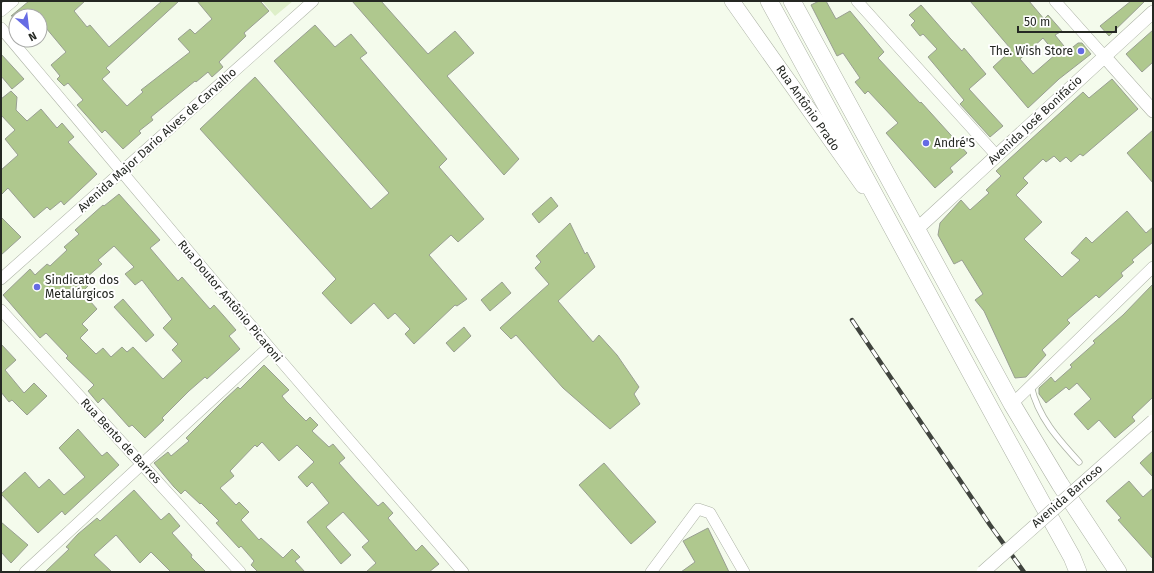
<svg xmlns="http://www.w3.org/2000/svg" width="1154" height="573" font-family="'Fira Sans',sans-serif">
<style>
.green{fill:#deefc9}
.building{fill:#afc88e;stroke:#999f92;fill-rule:evenodd}
.lines{fill:none;stroke-linecap:round;stroke-linejoin:round}
.service-casing{stroke:#adb3a6;stroke-width:7}
.minor-casing{stroke:#adb3a6;stroke-width:12}
.tertiary-casing{stroke:#adb3a6;stroke-width:14}
.secondary-casing{stroke:#adb3a6;stroke-width:16}
.primary-casing{stroke:#adb3a6;stroke-width:18}
.service{stroke:#fff;stroke-width:5.5}
.minor{stroke:#fff;stroke-width:11}
.tertiary{stroke:#fff;stroke-width:13}
.secondary{stroke:#fff;stroke-width:15}
.primary{stroke:#fff;stroke-width:17}
.rail-casing{stroke:#40443e;stroke-width:4.5}
.rail{stroke:#fff;stroke-width:3;stroke-dasharray:9;stroke-linecap:butt}
.tertiary-bridge-casing{stroke:#adb3a6;stroke-width:14;stroke-linecap:butt}
.tertiary-bridge{stroke:#fff;stroke-width:13}
.poi-dot{fill:#656be4;stroke:#fff;stroke-width:1.5}
.labels{text-anchor:middle;stroke-width:4;stroke-linejoin:round;paint-order:stroke}
.poi-label{font-size:12px;fill:#252823;stroke:#fff;text-anchor:start}
.street-label{font-size:12px;fill:#252823;stroke:#fff}
</style>
<rect width="100%" height="100%" fill="#f4fbec"/>
<path class="green" d="M262 1H293L275 16Z"/>
<path class="building" d="M29 1H85L74 11 87 27 90 25 109 47 162 1H179L106 68 110 72 102 79 127 106 143 92 141 90 190 52 178 39 190 29 195 34 212 19 197 1H260L269 11 244 33 246 36 219 62 223 67 212 77 208 72 196 82 195 81 151 117 153 120 139 131 141 133 123 149 105 130 102 133 77 105 83 100 68 83 64 86 57 79 60 76 51 65 66 52 46 28 40 34V16H11Z
M352 1H381L428 54 455 31 474 53 447 76 519 159 504 175Z
M819 1H826L836 19 850 11 884 52 878 58 920 103 921 102 967 153 950 168 953 172 935 188 886 133 898 123 868 91 865 94 855 82 860 78 843 53 837 56 811 5Z
M970 1H1029L1044 19 1048 15 1062 31 1055 35 1068 51 1078 43H1082L1091 54 1059 79 1028 108 993 67 1005 56 1004 53 1010 48ZM1043 38 1056 54 1033 74 1020 59Z
M1131 1H1145L1109 36 1100 26Z
M921 5 950 38 962 51 964 48 986 74 969 89 1003 126 990 137 960 104 964 100 928 57 937 49 923 34 920 36 911 25 915 21 909 15Z
M315 25 335 47 351 34 367 53 360 58 447 159 439 167 484 219 458 242 451 235 429 255 467 299 457 306 455 305 414 344 405 334 410 329 395 313 388 319 374 303 351 324 322 293 336 279 200 129 255 77 371 209 389 193 274 61Z
M1153 30V62L1142 72 1126 54Z
M1 54 24 79 12 89 1 76Z
M1112 79 1138 109 1083 156 1080 154 1071 162 1066 157 1060 162 1054 156 1046 162 1043 159 1023 178 1028 183 1016 195 1042 222 1024 239 1062 277 1080 260 1071 253 1086 237 1092 243 1127 211 1146 233 1153 227V242L1132 260 1134 262 1121 273 1123 276 1099 298 1096 295 1067 320 1070 323 1042 350 1046 355 1026 377 1015 378 984 311 975 300 983 294 962 260 954 264 938 235 940 223 961 200 970 210 989 193 986 190 1001 176 996 171 1083 92 1089 98Z
M11 91 17 97 16 110 27 121 41 109 57 128 62 123 74 137 68 142 97 174 64 205 61 201 50 210 47 207 34 218 8 188 1 195V170L18 155 5 139 15 130 1 115V99Z
M1153 130V183L1127 153Z
M119 194 160 240 150 248 178 281 182 277 210 309 214 305 223 315 236 330 229 336 240 349 207 379 205 377 189 391 162 418 164 420 145 438 132 425 129 427 103 398 98 403 88 391 94 385 66 358 68 356 46 333 40 338 3 295 30 269 35 275 47 264 50 266 67 250 64 247 79 234 75 230 103 205 104 206ZM114 246 134 267 125 274 135 285 142 280 172 319 163 328 178 344 172 350 182 361 163 379 133 347 127 352 122 347 111 357 103 348 96 354 80 338 88 330 82 324 97 309 82 292 92 282 87 277 102 264 98 260Z
M551 197 558 206 539 223 532 214Z
M1 217 21 237 1 255Z
M570 223 585 254 587 252 595 267 558 301 593 342 599 335 617 355 639 387 634 394 640 404 610 429 563 388 516 335 511 339 500 328 549 284 535 268 541 262 536 256Z
M502 282 511 293 490 311 481 300Z
M1153 284V397L1132 417 1135 421 1115 438 1099 420 1088 430 1074 414 1091 399 1077 383 1069 390 1066 387 1046 403 1039 394V388L1051 377 1055 382 1072 367 1070 365 1095 343 1093 341 1123 315Z
M123 299 154 335 146 342 114 307Z
M464 327 471 336 454 352 446 343Z
M1 344 16 360 5 370 24 393 34 383 47 396 27 415 12 400 9 402 1 392Z
M264 365 289 390 282 396 286 401 306 421 310 417 318 425 312 431 329 447 333 444 345 458 339 463 355 481 378 506 383 502 393 513 388 518 416 551 422 545 439 564 429 572H366L376 563 362 547 369 541 343 512 326 527 351 555 341 564 307 522 329 503 312 482 307 487 298 477 314 462 297 445 279 461 262 442 257 447 255 445 230 471 234 476 220 488 236 505 239 502 249 512 241 520 259 540 261 538 283 558 292 549 300 557 295 561 305 572H258L251 565 254 561 241 546 239 548 216 523 219 521 201 503 200 504 185 490 181 494 174 487 154 463 168 452 171 456 189 441 186 438 224 400 238 387 240 389Z
M78 429 102 456 107 452 119 465 65 515 62 511 38 533 1 494 25 472 39 488 49 479 64 495 85 477 59 448Z
M1153 451V477L1140 463Z
M604 463 656 522 631 544 579 485Z
M1129 481 1143 497 1153 488V559L1118 520 1121 518 1106 501Z
M134 490 161 520 169 513 180 526 172 533 192 555 191 557 206 572H171L151 552 140 563 116 535 94 555 112 572H45L69 549 66 547 78 534 97 518 100 521Z
M1 522 28 545 11 563 1 552Z
M708 528 729 572H681L695 562 683 541Z"/>
<g class="lines">
<g class="service-casing">
<path id="service" d="M1031 386C1038 417 1058 439 1079 462"/>
</g>
<g class="minor-casing">
<path id="minor" d="M857 1 997 156
M1055 1 1104 56
M1 11 13 1
M1 28 269 347 463 572
M1 279 313 1
M1 310 240 572
M1012 404 1153 267
M25 572 269 347
M651 572 698 509 710 513 744 572"/>
</g>
<g class="tertiary-casing">
<path id="tertiary" d="M1104 56 1153 111
M918 228 1153 12"/>
</g>
<g class="secondary-casing">
<path id="secondary" d="M732 1 863 186"/>
</g>
<g class="primary-casing">
<path id="primary" d="M769 1C871 186 969 373 1072 557L1078 572
M792 1 1012 404 1060 484 1118 572"/>
</g>
<use href="#service" class="service"/>
<use href="#minor" class="minor"/>
<use href="#tertiary" class="tertiary"/>
<use href="#secondary" class="secondary"/>
<use href="#primary" class="primary"/>
<g class="rail-casing">
<path id="rail" d="M852 320 990 525 1024 572"/>
</g>
<use href="#rail" class="rail"/>
<g class="tertiary-bridge-casing">
<path id="tertiary-bridge" d="M983 572 1153 421"/>
</g>
<use href="#tertiary-bridge" class="tertiary-bridge"/>
</g>
<g class="poi-dot">
<circle cx="1081" cy="51" r="4"/>
<circle cx="926" cy="143" r="4"/>
<circle cx="37" cy="287" r="4"/>
</g>
<g class="labels">
<g class="poi-label">
<text x="1073" y="55" text-anchor="end">The. Wish Store</text>
<text x="934" y="147">André'S</text>
<text x="45" y="284">Sindicato dos<tspan x="45" dy="14">Metalúrgicos</tspan></text>
</g>
<g class="street-label">
<text transform="translate(808 108) rotate(55)" y="4">Rua Antônio Prado</text>
<text transform="translate(1035 120) rotate(-43)" y="4">Avenida José Bonifácio</text>
<text transform="translate(157 140) rotate(-42)" y="4">Avenida Major Dario Alves de Carvalho</text>
<text transform="translate(230 301) rotate(50)" y="4">Rua Doutor Antônio Picaroni</text>
<text transform="translate(121 441) rotate(47)" y="4">Rua Bento de Barros</text>
<text transform="translate(1067 496) rotate(-41)" y="4">Avenida Barroso</text>
</g>
</g>
<rect width="1154" height="573" fill="none" stroke="#252823" stroke-width="4"/>
<g transform="translate(28 28) rotate(152)"><circle r="19" fill="#ffffff" stroke="#a8a9a7"/>
<path d="M0-3L7 15L0 10L-7 15Z" fill="#656be4"/>
<text y="-6" font-size="11" font-weight="bold" text-anchor="middle" fill="#252823">N</text>
</g>
<path d="M1018 26v6h98v-6" fill="none" stroke="#252823" stroke-width="2"/>
<text x="1024" y="26" font-size="12" fill="#252823" stroke="#ffffff" stroke-width="3" paint-order="stroke">50 m</text>
</svg>
